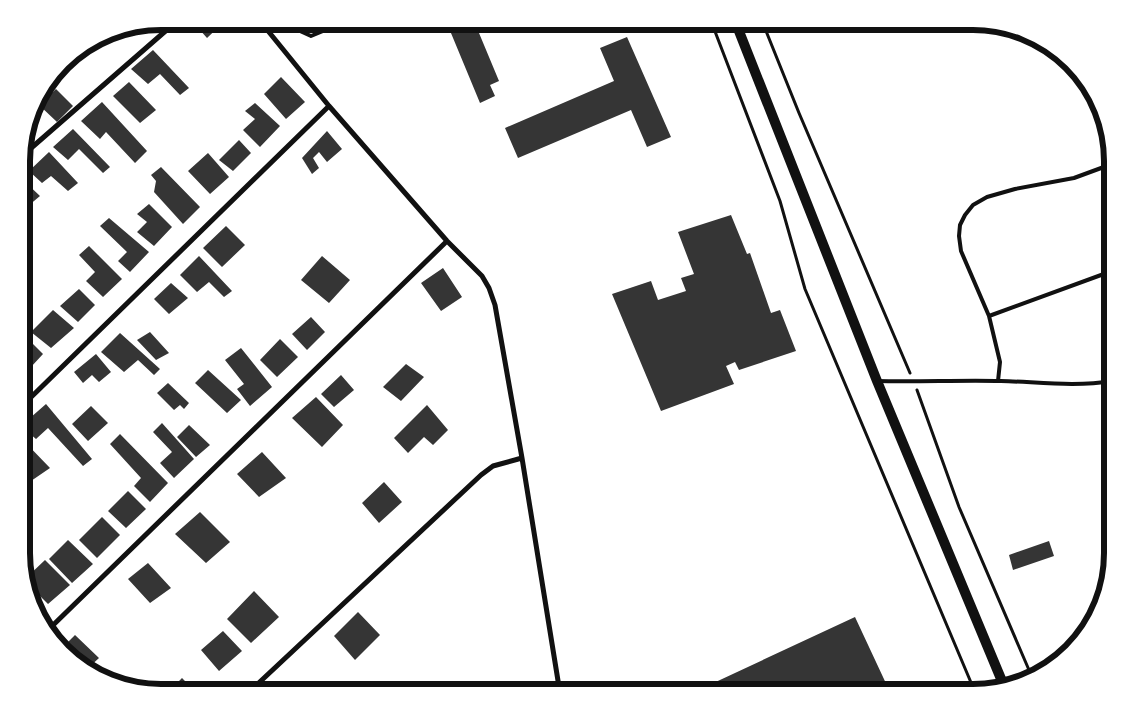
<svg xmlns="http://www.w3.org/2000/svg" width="1134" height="714" font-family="Overpass,sans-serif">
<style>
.building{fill:#353535}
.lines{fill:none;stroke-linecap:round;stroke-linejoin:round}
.path{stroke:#111;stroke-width:3}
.service{stroke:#111;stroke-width:4}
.minor{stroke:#111;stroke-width:5}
.secondary{stroke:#111;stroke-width:10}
.rim{fill:none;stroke:#111;stroke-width:6}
</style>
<rect width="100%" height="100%" fill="#fff"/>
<path class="building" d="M192 21H225L207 38Z
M446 21H464L465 23 469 21H474L499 81 490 85 495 96 480 103Z
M627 37 671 137 647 147 631 110 518 158 505 128 614 81 600 48Z
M153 50 189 88 180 95 160 74 148 84 131 69Z
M281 77 305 102 286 119 264 94Z
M129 82 156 110 140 123 113 96Z
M56 89 73 106 57 122 39 105Z
M102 102 147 151 135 163 106 132 100 139 81 121Z
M255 103 280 126 260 147 243 130 255 119 245 111Z
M73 129 110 167 103 173 79 149 68 160 53 147Z
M327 131 342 149 327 162 319 152 313 158 319 168 312 174 302 158Z
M239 140 251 153 233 171 219 160Z
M49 152 78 183 68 191 51 176 42 183 29 171Z
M208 153 229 177 210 194 188 171Z
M161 167 200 207 183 224 154 192 156 181 151 175Z
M22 179 40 196 28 206 22 201Z
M149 204 172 227 154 246 137 232 147 222 137 214Z
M731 215 747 254 750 253 771 313 780 310 796 351 739 370 735 362 726 366 734 384 661 411 612 294 651 281 658 300 686 291 681 278 694 274 678 232Z
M109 218 149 252 130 272 118 261 127 252 100 226Z
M226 226 245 245 222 267 203 248Z
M89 246 122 279 103 297 86 281 95 272 79 255Z
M199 256 232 291 224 297 209 282 197 292 180 275Z
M322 256 350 280 329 303 301 280Z
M443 268 462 297 441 311 421 283Z
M171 283 188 298 169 314 154 299Z
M79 289 95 305 78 322 60 306Z
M53 310 74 328 51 348 31 332Z
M311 317 325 332 307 350 292 334Z
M150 332 169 353 156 360 137 340Z
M22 333 43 354 31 367 22 357Z
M120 333 160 369 154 375 138 360 124 372 101 352Z
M280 339 298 357 277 377 260 360Z
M241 348 272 387 250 406 237 389 244 384 225 360Z
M96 354 111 372 99 382 92 375 83 383 74 372Z
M406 364 424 377 401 401 383 387Z
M208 370 241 400 227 413 195 383Z
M341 375 354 390 334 407 321 394Z
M168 383 189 403 184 409 180 405 174 410 157 393Z
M316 397 343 425 322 447 292 418Z
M46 404 92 459 83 466 48 428 36 439 22 427V425Z
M427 405 448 430 433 445 424 437 408 453 394 438Z
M91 406 108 423 88 441 72 424Z
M162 423 194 459 174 478 160 463 172 452 153 432Z
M189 425 210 445 196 457 177 437Z
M120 434 168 483 150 502 134 486 141 478 110 444Z
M22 439 50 468 31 481 22 472Z
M262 452 286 478 259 497 237 474Z
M384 482 402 502 379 523 362 503Z
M128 491 146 509 126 528 108 511Z
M200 512 230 542 206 563 175 534Z
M102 517 120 535 97 558 79 540Z
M68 540 93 564 72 583 49 559Z
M1049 541 1054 556 1013 570 1009 555Z
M45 560 70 585 48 604 27 583 25 579Z
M148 563 171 588 150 603 128 579Z
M254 591 279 617 251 643 227 619Z
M358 612 380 635 355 660 334 636Z
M855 617 890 692 692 693Z
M223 631 242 651 219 671 201 650Z
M75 635 99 658 86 670 84 669 62 648Z
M182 678 197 693H167Z"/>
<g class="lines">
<path class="path" d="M711 21 780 201 805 289 975 692
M762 21 799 113 910 373
M917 390 959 507 1032 677"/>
<path class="service" d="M291 21 300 31 311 36 347 21
M989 316 1112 271
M877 381C919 382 960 380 1001 381 1038 382 1076 387 1112 381
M998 381 1000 362 989 316 961 251 959 236 960 225 965 215 973 205 987 197 1015 189 1074 178 1112 164"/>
<path class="minor" d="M260 21 329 106 447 241 482 276 489 288 495 305 522 458 560 693
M22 156 177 21
M22 406 329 106
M46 632 447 241
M248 693 481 475 493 466 522 458"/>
<path class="secondary" d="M735 21 877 381 1004 686"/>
</g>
<path d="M0 0H1134V714H0ZM161 30H973A131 131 0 0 1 1104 161V553A131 131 0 0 1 973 684H161A131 131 0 0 1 30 553V161A131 131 0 0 1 161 30Z" fill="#fff" fill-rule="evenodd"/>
<path class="rim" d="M161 30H973A131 131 0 0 1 1104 161V553A131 131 0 0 1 973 684H161A131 131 0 0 1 30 553V161A131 131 0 0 1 161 30Z"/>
</svg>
